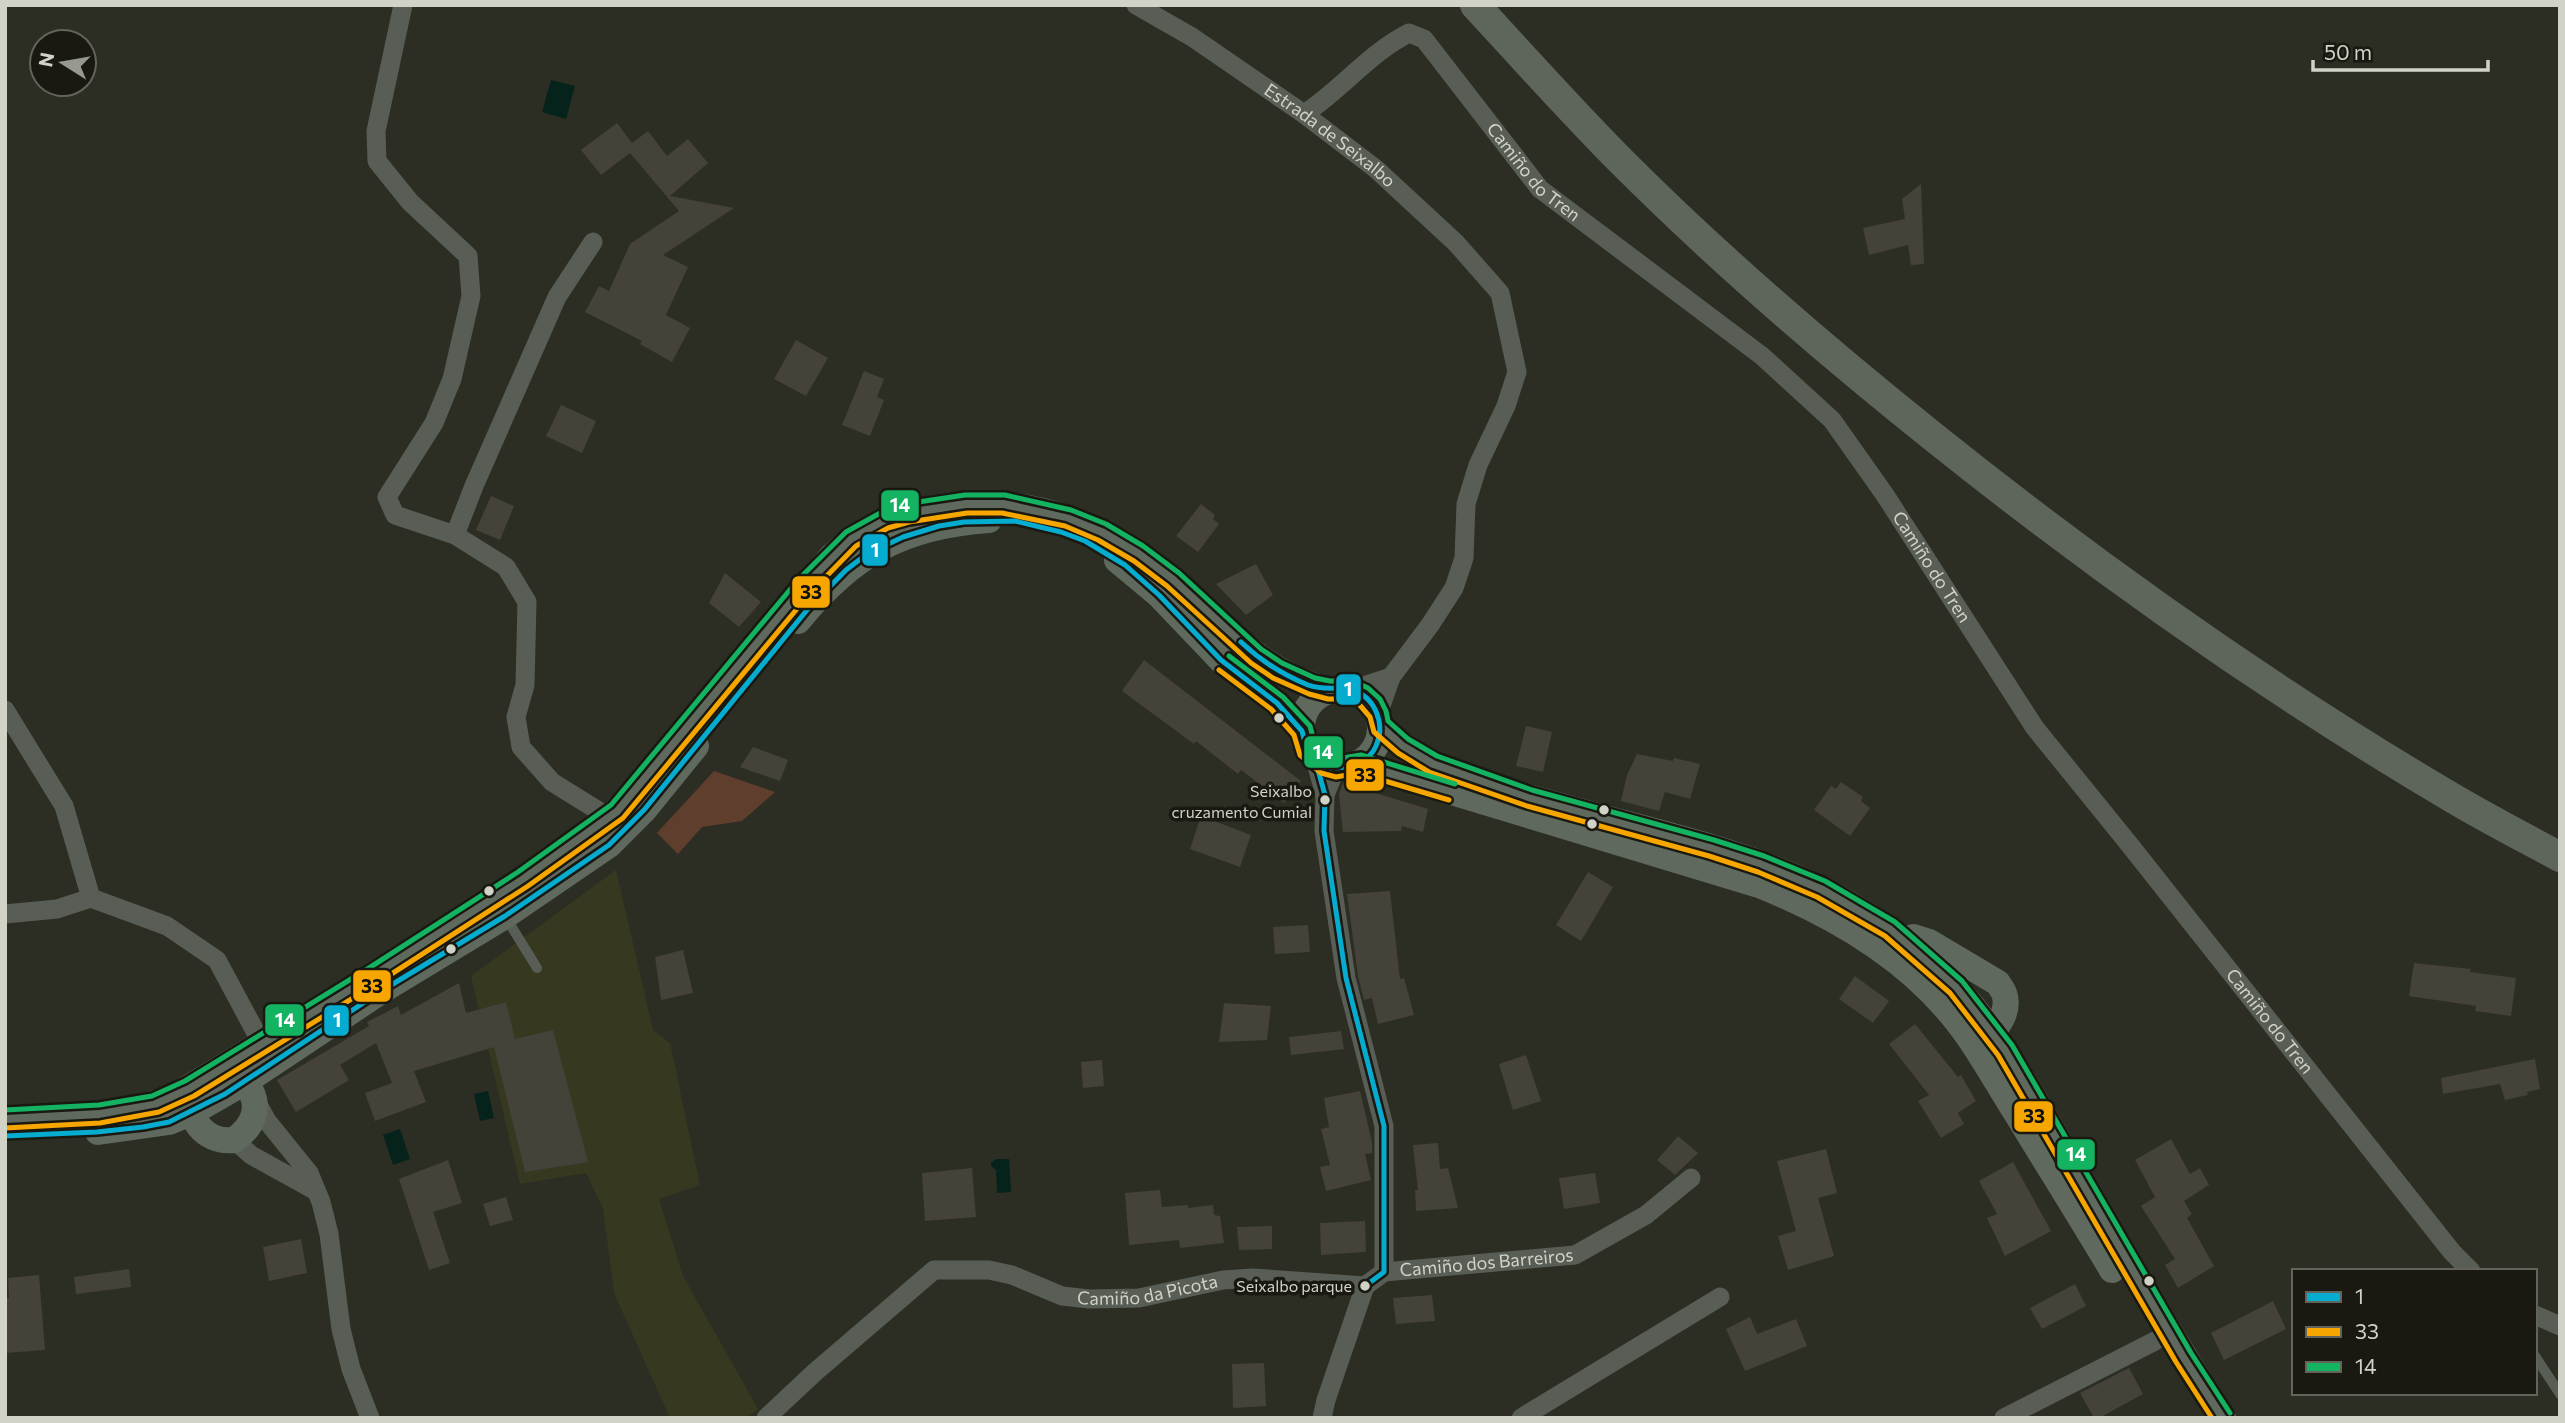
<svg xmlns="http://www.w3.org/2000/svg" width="2565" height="1423" font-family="Commissioner,sans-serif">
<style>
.built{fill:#373820}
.green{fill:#603e2d}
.water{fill:#05221b}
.building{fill:#444239}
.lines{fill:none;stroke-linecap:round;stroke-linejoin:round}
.lane{stroke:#585e55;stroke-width:10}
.street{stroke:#585e55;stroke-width:19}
.secondary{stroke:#60695e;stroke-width:26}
.primary{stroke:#5e655a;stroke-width:30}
.bus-1-casing{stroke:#191911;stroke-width:10}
.bus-2-casing{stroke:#191911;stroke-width:10}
.bus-3-casing{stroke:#191911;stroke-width:10}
.bus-1{stroke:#06acd0;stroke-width:5}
.bus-2{stroke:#f7a600;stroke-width:5}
.bus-3{stroke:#13b361;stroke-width:5}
.bus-dot{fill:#d2d3c7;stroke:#191911;stroke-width:2.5}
.labels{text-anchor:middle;stroke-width:7;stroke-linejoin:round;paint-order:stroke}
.bus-label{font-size:16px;fill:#d2d3c7;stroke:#191911;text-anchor:end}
.street-label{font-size:18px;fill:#d2d3c7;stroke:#191911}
.line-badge{stroke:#191911;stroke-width:2.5}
.badge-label{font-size:19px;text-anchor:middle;font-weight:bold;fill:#fff}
.pale-badge-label{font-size:19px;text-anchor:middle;font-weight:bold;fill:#111}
</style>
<rect width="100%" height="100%" fill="#2d2e23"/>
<path class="built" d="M616 870 653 1030 670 1043 700 1185 659 1199 683 1276 758 1409 746 1418H670L614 1293 603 1208 586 1173 520 1184 471 976Z"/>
<path class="green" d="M714 771 775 792 742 821 702 827 678 854 657 833Z"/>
<path class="water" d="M551 80 575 86 566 119 542 112Z
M488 1091 494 1118 480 1121 474 1094Z
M400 1129 410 1159 393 1165 383 1135Z
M1009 1159 1011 1192 997 1193 996 1170 991 1166V1163L996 1159Z"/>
<path class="building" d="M617 123 632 143 648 131 667 156 688 139 708 163 670 196 734 208 663 255 688 267 666 315 690 328 672 362 640 344 642 341 585 312 599 286 609 291 630 244 679 211 630 153 601 175 581 150Z
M1921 184 1924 264 1911 265 1908 245 1869 255 1863 228 1905 219 1902 199Z
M796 340 828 358 806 396 774 379Z
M864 371 884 379 877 397 884 400 870 436 842 425Z
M561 405 596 421 582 453 546 436Z
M491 496 514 506 500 540 476 530Z
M1201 504 1215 515 1213 519 1219 524 1198 552 1176 536Z
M1256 564 1273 595 1246 615 1216 584Z
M725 573 761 602 739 627 709 603Z
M1144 660 1301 781 1284 803 1241 770 1238 774 1196 741 1194 744 1122 691Z
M1526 726 1552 732 1543 772 1516 766Z
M753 747 788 760 780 781 740 767Z
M1637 754 1673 761 1674 758 1700 764 1690 799 1665 792 1659 811 1621 801 1627 775Z
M1841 782 1863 797 1861 801 1870 808 1850 836 1814 810 1831 786 1836 789Z
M1343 783 1428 809 1423 832 1402 826 1401 831 1343 832 1339 794Z
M1201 816 1251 835 1240 867 1190 849Z
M1588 872 1613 887 1581 941 1556 925Z
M1390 891 1400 979 1404 978 1414 1015 1378 1024 1372 998 1364 1000 1358 976 1347 894Z
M1308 925 1310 952 1275 954 1273 927Z
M683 950 693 993 661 1000 655 957Z
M2414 963 2471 969 2470 972 2516 978 2511 1016 2475 1011 2476 1006 2409 996Z
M1855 976 1889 1001 1873 1023 1839 999Z
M459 983 466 1013 506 1002 515 1039 553 1030 588 1162 525 1172 494 1047 414 1071 426 1102 375 1121 365 1093 392 1083 376 1043 340 1065 349 1080 296 1112 277 1080 369 1026 367 1022 398 1006 401 1015Z
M1224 1003 1271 1006 1267 1040 1219 1042Z
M1915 1024 1958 1077 1961 1075 1976 1101 1958 1113 1964 1124 1941 1138 1918 1101 1929 1095 1889 1044Z
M1341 1031 1344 1049 1291 1055 1289 1037Z
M1526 1055 1541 1101 1513 1110 1499 1064Z
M2535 1059 2540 1089 2527 1092 2528 1095 2505 1100 2500 1084 2443 1094 2441 1078Z
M1102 1060 1104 1086 1083 1088 1081 1062Z
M1360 1091 1372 1142V1153L1365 1154 1371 1180 1326 1191 1320 1167 1330 1165 1321 1129 1329 1127 1324 1098Z
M1678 1136 1698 1153 1675 1175 1657 1160Z
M2171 1139 2190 1174 2200 1168 2209 1185 2184 1201 2192 1214 2187 1218 2214 1266 2178 1288 2165 1265 2175 1259 2141 1206 2155 1197 2135 1160Z
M1438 1143 1440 1169 1448 1168 1458 1208 1416 1211 1415 1190H1418L1413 1145Z
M1826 1149 1837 1193 1818 1198 1834 1256 1788 1270 1778 1236 1796 1231 1777 1161Z
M448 1160 462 1203 433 1212 450 1263 429 1270 399 1179Z
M2013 1162 2051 1231 2005 1256 1987 1218 1997 1214 1979 1181Z
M972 1168 976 1217 925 1221 922 1173Z
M1595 1173 1600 1203 1564 1209 1559 1178Z
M1160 1190 1162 1207 1188 1205V1208L1213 1205 1214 1215 1220 1216 1224 1243 1180 1248 1179 1240 1129 1245 1125 1193Z
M506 1197 513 1220 490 1226 483 1204Z
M1365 1221 1366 1252 1321 1255 1320 1223Z
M1272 1226V1249L1239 1250 1237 1227Z
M301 1239 307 1273 269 1281 263 1247Z
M129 1269 131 1287 76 1294 74 1277Z
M39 1275 45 1350 5 1353V1298H9L8 1278Z
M2075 1284 2086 1306 2042 1329 2030 1308Z
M1432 1295 1435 1321 1396 1324 1393 1298Z
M2273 1301 2286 1329 2224 1360 2211 1333Z
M1750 1317 1757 1334 1796 1319 1807 1346 1745 1371 1726 1329Z
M1264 1363 1266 1406 1233 1408 1232 1364Z
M2129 1368 2143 1394 2099 1418H2094L2080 1393Z"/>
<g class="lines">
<path class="lane" d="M505 916 537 968
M2535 1356 2560 1394"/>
<g class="street">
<path d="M403 5 376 131 377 161 410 202 468 256 471 296 452 379 434 423 387 497 395 515 455 535 506 567 527 602 525 685 516 717 521 747 552 782 610 818"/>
<path id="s1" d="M1136 5 1192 37 1304 114 1376 169 1456 243 1500 293 1517 372 1506 406 1478 465 1466 504 1464 558 1454 588 1430 625 1391 677 1378 714"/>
<path id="s2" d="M1304 114C1341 90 1369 53 1409 33L1424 39 1540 189 1762 356 1832 420 1885 495 2035 728 2129 844 2452 1252 2471 1271"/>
<path d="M455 535 474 486 557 297 593 242"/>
<path d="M1351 690 1391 677"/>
<path d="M5 710 64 806 91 898 167 926 217 960 262 1044"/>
<path d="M1315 759 1325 795 1324 831 1346 978 1384 1126V1272L1365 1286 1326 1400 1322 1418"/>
<path d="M1325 795 1336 768"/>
<path d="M5 914 57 909 91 898"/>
<path d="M255 1099 267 1121 309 1173 321 1202 329 1234 341 1329 351 1369 370 1418"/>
<path d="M234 1140 251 1155 316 1191"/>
<path id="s3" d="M1384 1272 1575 1255 1646 1215 1691 1178"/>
<path d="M2535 1315 2560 1326"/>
<path id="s4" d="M766 1418 814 1373 934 1270H989L1012 1275 1062 1296 1089 1299 1139 1298 1223 1280 1253 1278 1365 1286"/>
<path d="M1521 1418 1720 1297"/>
<path d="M2004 1418 2155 1341"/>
</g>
<path class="secondary" d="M1117 560 1159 595 1221 660 1277 703 1302 731
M798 621C853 554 902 526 989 520
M1302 728a39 39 0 1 1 78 0a39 39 0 1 1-78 0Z
M1380 726C1430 775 1503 790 1568 808 1653 832 1742 850 1821 889 1895 926 1960 980 2005 1051 2032 1093 2056 1137 2081 1180 2127 1260 2173 1340 2223 1418
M1359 764 1759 885C1829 913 1902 955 1951 1014 1977 1045 1996 1082 2018 1116 2049 1167 2081 1218 2112 1270
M1913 937 1929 942 1998 983C2000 987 2003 990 2004 993 2010 1010 1998 1033 1981 1036
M193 1098C187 1124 210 1143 234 1140 256 1125 262 1103 245 1082L229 1079
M5 1119C61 1117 120 1118 173 1097L374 975 523 879 610 818 694 722 831 557C870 522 904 511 955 505 1035 496 1116 529 1175 582 1225 626 1262 674 1329 690
M98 1132 169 1122 193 1112 245 1082 383 990 505 916 609 845 644 810 696 746"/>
<path class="primary" d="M1475 5C1524 58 1572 112 1623 163 1721 261 1827 352 1936 439 2101 571 2274 693 2456 800 2490 820 2525 838 2560 857"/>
<g class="bus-1-casing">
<path id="bus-1" d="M1241 642C1261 661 1283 675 1308 685 1324 691 1336 686 1351 690 1375 696 1386 724 1376 746 1369 762 1352 767 1336 768
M5 1136 97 1132 143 1127 169 1122 225 1094 383 990 505 916 609 845 644 810 807 610 846 570 867 554 903 537 939 526 964 522 1015 521 1061 532 1085 541 1125 565 1159 595 1221 660 1277 703 1302 731 1307 750 1315 759 1325 795 1324 831 1346 978 1384 1126V1272L1365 1286"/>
</g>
<g class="bus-2-casing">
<path id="bus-2" d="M1219 670 1271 709 1294 735 1300 755 1321 773 1336 777 1358 773 1449 800
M5 1128 100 1123 159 1112 194 1096 379 982 528 886 623 818 811 592 856 546 888 528 909 522 967 513H1002L1065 526 1098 540 1134 561 1167 586 1251 663 1273 678 1309 694 1328 699H1349L1358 703 1370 717 1374 732 1398 753 1429 772 1527 806 1709 856 1758 872 1817 897 1885 936 1950 993 1998 1055 2176 1362 2212 1418"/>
</g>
<g class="bus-3-casing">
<path id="bus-3" d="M1229 656 1283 697 1310 726 1315 745 1329 757 1336 759 1361 755 1455 784
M5 1110 99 1105 152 1096 185 1081 369 968 518 872 611 805 798 580 846 532 882 512 905 504 965 495H1005L1071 510 1106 524 1143 546 1179 573 1261 649 1282 663 1315 678 1330 681H1353L1368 688 1380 699 1386 711 1388 721 1408 739 1437 756 1532 790 1714 840 1764 856 1825 881 1895 922 1962 981 2012 1045 2191 1353 2230 1413"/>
</g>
<use href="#bus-1" class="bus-1"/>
<use href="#bus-2" class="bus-2"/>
<use href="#bus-3" class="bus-3"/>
</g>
<g class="bus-dot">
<circle cx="1279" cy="718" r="6"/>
<circle cx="1325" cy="800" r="6"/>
<circle cx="1604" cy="810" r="6"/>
<circle cx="1592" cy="824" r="6"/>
<circle cx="489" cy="891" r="6"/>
<circle cx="451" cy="949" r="6"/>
<circle cx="2149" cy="1281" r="6"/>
<circle cx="1365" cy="1286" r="6"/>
</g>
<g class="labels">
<g class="bus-label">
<text x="1312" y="797">Seixalbo<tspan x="1312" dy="21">cruzamento Cumial</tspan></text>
<text x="1352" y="1292">Seixalbo parque</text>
</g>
<g class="street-label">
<text dy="6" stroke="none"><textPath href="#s1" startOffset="234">Estrada de Seixalbo</textPath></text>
<text dy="6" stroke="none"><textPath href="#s2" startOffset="322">Camiño do Tren</textPath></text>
<text dy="6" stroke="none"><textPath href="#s2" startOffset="889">Camiño do Tren</textPath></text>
<text dy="6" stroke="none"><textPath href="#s2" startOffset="1456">Camiño do Tren</textPath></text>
<text dy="6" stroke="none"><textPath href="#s3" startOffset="103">Camiño dos Barreiros</textPath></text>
<text dy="6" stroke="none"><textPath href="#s4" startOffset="443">Camiño da Picota</textPath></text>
</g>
</g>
<g class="line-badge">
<rect x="880" y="489" width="40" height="33" rx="7" fill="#13b361"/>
<rect x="861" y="533" width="28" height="34" rx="7" fill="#06acd0"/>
<rect x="791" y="575" width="40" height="34" rx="7" fill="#f7a600"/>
<rect x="1335" y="673" width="27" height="33" rx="7" fill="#06acd0"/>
<rect x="1303" y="735" width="41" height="34" rx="7" fill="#13b361"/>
<rect x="1345" y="758" width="40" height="34" rx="7" fill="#f7a600"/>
<rect x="352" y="969" width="40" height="34" rx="7" fill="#f7a600"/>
<rect x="264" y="1003" width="41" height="34" rx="7" fill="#13b361"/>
<rect x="323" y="1004" width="27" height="33" rx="7" fill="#06acd0"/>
<rect x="2013" y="1100" width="41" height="33" rx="7" fill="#f7a600"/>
<rect x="2056" y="1138" width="40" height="33" rx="7" fill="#13b361"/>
</g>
<g class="badge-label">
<text x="900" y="512">14</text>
<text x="875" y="557">1</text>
<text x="1348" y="696">1</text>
<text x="1323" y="759">14</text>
<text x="285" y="1027">14</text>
<text x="337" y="1027">1</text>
<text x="2076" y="1161">14</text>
</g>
<g class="pale-badge-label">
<text x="811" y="599">33</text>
<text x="1365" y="782">33</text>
<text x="372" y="993">33</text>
<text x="2034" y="1123">33</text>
</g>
<rect width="2565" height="1423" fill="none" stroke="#d2d3c7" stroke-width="14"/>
<rect x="2292" y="1269" width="245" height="126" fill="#191911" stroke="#63635a" stroke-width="2"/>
<rect x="2306" y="1292" width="35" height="10" fill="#06acd0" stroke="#63635a" stroke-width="2"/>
<text x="2355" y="1304" font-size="21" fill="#d2d3c7">1</text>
<rect x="2306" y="1327" width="35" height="10" fill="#f7a600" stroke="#63635a" stroke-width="2"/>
<text x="2355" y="1339" font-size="21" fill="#d2d3c7">33</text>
<rect x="2306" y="1362" width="35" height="10" fill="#13b361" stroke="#63635a" stroke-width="2"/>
<text x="2355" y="1374" font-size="21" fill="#d2d3c7">14</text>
<g transform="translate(63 63) rotate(281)"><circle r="33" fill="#191911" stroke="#63635a" stroke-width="2"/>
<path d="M0-5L12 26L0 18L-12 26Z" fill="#98998e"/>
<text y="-10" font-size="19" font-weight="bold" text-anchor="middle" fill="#d2d3c7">N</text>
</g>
<path d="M2313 60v10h175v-10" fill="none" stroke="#d2d3c7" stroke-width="3.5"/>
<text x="2324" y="60" font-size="21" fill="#d2d3c7" stroke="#191911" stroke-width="5" paint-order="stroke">50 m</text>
</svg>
